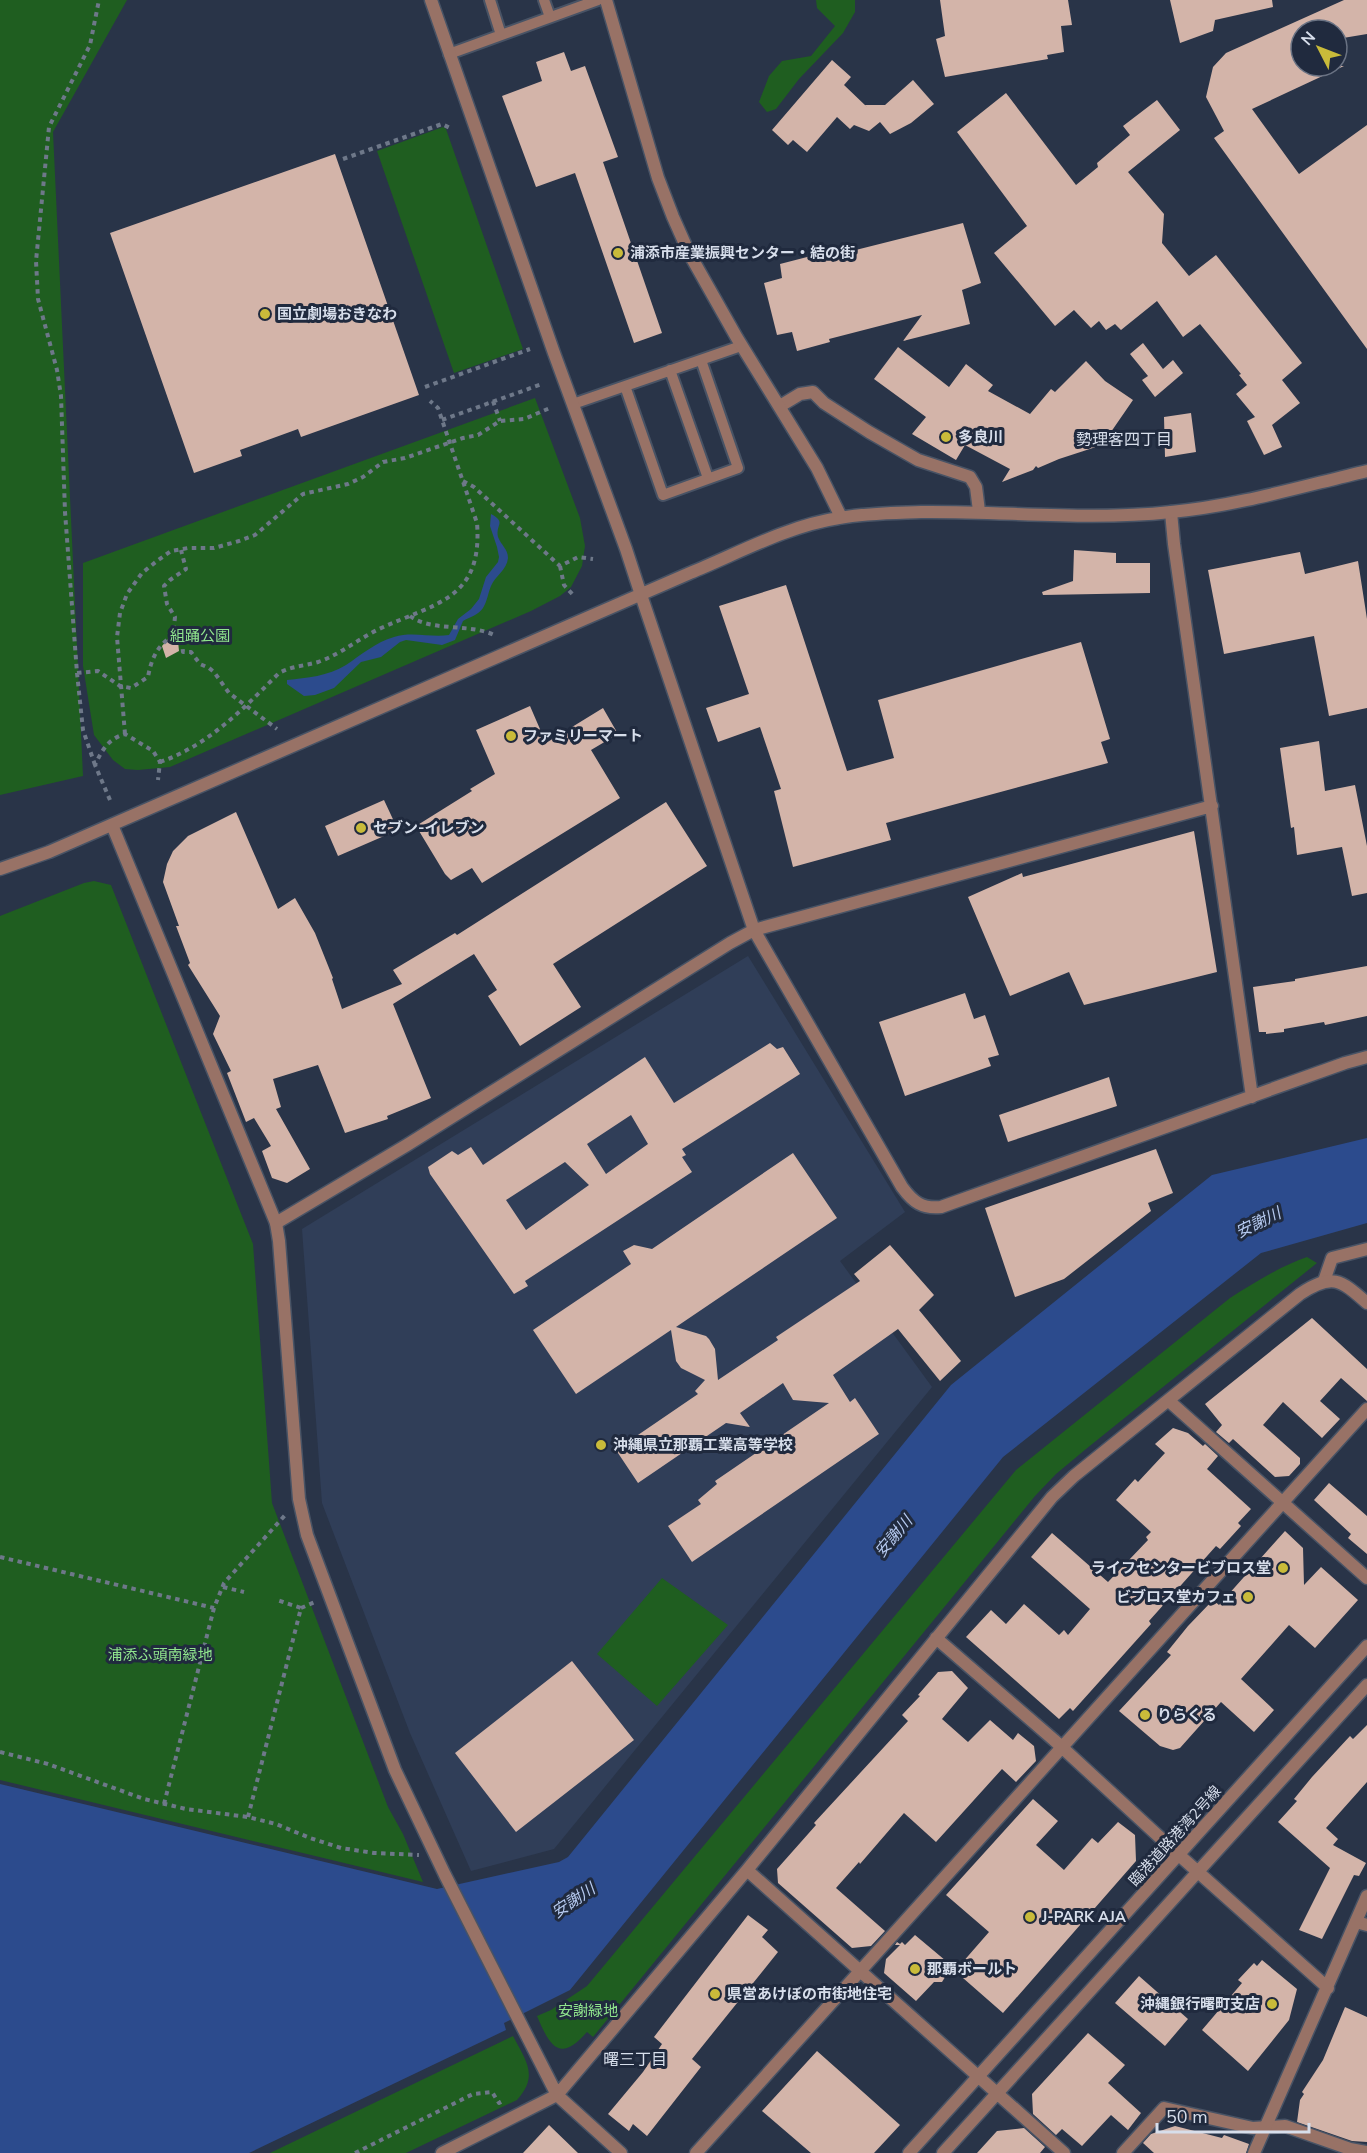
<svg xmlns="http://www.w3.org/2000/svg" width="1367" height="2153" font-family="'Nunito Sans','Noto Sans JP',sans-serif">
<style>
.built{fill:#303e58}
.green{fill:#1f5e20}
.water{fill:#2c4b8d}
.building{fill:#d3b4a9;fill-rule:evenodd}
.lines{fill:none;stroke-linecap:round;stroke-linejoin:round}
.service-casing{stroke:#485365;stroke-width:14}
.minor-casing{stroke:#485365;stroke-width:15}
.tertiary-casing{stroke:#485365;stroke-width:15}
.path{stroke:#6e7889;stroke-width:4;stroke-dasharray:4.5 4.5;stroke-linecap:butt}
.service{stroke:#987266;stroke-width:10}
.minor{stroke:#987266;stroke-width:12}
.tertiary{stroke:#987266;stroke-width:12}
.poi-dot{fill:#c9bb3a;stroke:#202a3e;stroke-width:2}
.labels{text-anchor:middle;stroke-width:6;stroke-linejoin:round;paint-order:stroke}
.poi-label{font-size:15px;font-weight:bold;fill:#d7deeb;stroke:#202a3e;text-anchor:start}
.park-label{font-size:15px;fill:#90e58d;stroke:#202a3e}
.street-label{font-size:15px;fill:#d7deeb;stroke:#202a3e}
.neighbourhood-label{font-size:16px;fill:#d7deeb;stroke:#202a3e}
.water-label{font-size:16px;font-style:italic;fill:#b6caf0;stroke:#202a3e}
</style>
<rect width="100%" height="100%" fill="#293448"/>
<path class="built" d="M748 956 905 1212 840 1261 932 1387 554 1849 471 1871 410 1733 322 1503 302 1229Z"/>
<path class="green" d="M0 0H127L53 132 83 776 0 795Z
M816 0H855V12L843 33 799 79 776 109 767 112 759 102 769 76 782 61 811 56 835 26 817 8Z
M443 127 446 129 523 349 454 373 377 151Z
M535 398 580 518 585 546 582 566 571 587 560 596 531 611 170 767 138 770 125 769 113 760 94 735 83 666V563Z
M94 881 111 885 253 1244 272 1503 388 1807 403 1834 423 1882 0 1780V916L84 883Z
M1307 1257 1317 1263 1086 1449 1056 1474 1035 1496 593 2037 587 2032C560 2063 550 2047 537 2016L551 2010 587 1986 1016 1470 1230 1298C1255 1282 1279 1267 1307 1257Z
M662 1578 728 1625 657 1706 597 1654Z
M513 2036C526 2061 539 2076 517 2100L406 2153H270Z"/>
<path class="water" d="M491 514C507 523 495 524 498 537 501 545 508 549 508 558 507 570 495 576 491 586 488 593 487 602 483 608 478 615 470 617 463 621L455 640 442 645 406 640 400 642 381 657 361 662 334 688 315 695 304 696 287 684V680C307 678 328 676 346 665 361 655 376 642 394 637 413 631 431 638 449 635L458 619 471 609 479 599 486 577 498 562 499 557 497 547 490 526Z
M1367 1138V1223L1261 1253 1003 1457 570 1990 504 2023 506 2030 249 2153H0V1784L437 1889 559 1862 568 1857 951 1385 1212 1175Z"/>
<path class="building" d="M940 0H1068L1072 25 1061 26 1064 52 1047 55 1048 59 945 77 936 39 945 36Z
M1170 0H1272L1273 7 1215 20 1213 31 1180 43Z
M1344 0H1367V34L1337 39V30H1301V66H1344L1252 109 1299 174 1367 125V349L1214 138 1224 131 1206 97 1213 67 1226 53Z
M564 52 571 71 585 66 618 157 603 162 662 333 634 343 575 173 536 187 502 96 542 81 536 62Z
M832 60 851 77 844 85 867 107 865 105H885L913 80 934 104 911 123 890 134 880 122 869 131 854 125 850 129 837 117 807 152 793 140 788 145 772 130Z
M1006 93 1076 185 1098 167 1097 163 1130 135 1123 126 1157 100 1180 130 1128 172 1164 214 1162 243 1189 276 1216 255 1302 363 1282 380 1300 403 1272 425 1282 447 1264 455 1247 421 1255 417 1236 394 1247 385 1239 375 1241 374 1200 324 1183 337 1157 301 1121 330 1115 324 1106 330 1099 321 1091 328 1074 310 1055 326 994 253 1027 226 957 132Z
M335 154 419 395 301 437 298 429 240 450 242 456 194 473 110 233Z
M963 223 981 283 962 290 970 324 903 341 922 315 829 339 830 342 797 351 792 332 777 335 764 283 782 278 780 264 811 256 812 261Z
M1143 343 1163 369 1173 360 1183 373 1155 397 1142 380 1148 376 1130 354Z
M898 347 949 387 966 364 993 385 988 391 1030 414 1051 389 1055 392 1086 361 1105 381 1133 400 1102 445 1059 459 1038 468 1036 466 1033 470 1002 482 1010 469 965 445 956 460 912 434 926 417 874 379Z
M1191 413 1196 452 1165 457 1164 417Z
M1074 550 1116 553V563H1150V593L1043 595 1042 592 1073 581Z
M1300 552 1305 574 1358 561 1367 619V708L1329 716 1314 636 1224 654 1208 570Z
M786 585 847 771 894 758 878 700 1081 642 1110 739 1101 742 1108 763 886 823 891 840 793 867 774 791 781 789 760 727 718 742 706 708 749 694 719 606Z
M169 638 178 641 179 651 166 658 162 646Z
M530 706 546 743 603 708 618 734 591 750 620 798 482 883 472 868 451 880 445 874 416 826 472 791 470 789 495 774 476 730Z
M1319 741 1325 791 1355 785 1367 846V893L1352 896 1342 847 1297 855 1294 827 1291 828 1280 748Z
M384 800 398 830 338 856 325 826Z
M666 802 707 866 553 964 581 1007 520 1046 488 996 497 990 474 954 393 1004 431 1098 387 1116 388 1119 345 1133 318 1065 273 1079 281 1107 276 1109 310 1169 287 1183 272 1178 262 1151 271 1146 254 1118 246 1122 227 1073 231 1071 213 1034 220 1016 188 965 190 963 176 926H179L163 882 167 864 173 851 188 836 236 812 278 909 295 898 315 933 333 978 332 979 342 1009 402 984 393 970 455 933 457 935Z
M1194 831 1217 972 1084 1005 1069 972 1010 996 968 897 1022 873 1023 877Z
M1367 966V1016L1325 1025 1324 1022 1284 1029V1032L1266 1034V1032H1259L1253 987 1295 981V979Z
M965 993 974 1019 985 1015 999 1055 988 1058 991 1066 905 1096 879 1022Z
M770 1043 777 1049 783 1047 800 1074 682 1149 686 1155 682 1157 692 1172 525 1281 528 1286 514 1294 430 1174 428 1167 452 1151 458 1155 471 1147 483 1165 645 1057 674 1103ZM631 1115 648 1144 606 1174 587 1144ZM565 1162 589 1185 526 1230 506 1200Z
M1109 1077 1117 1106 1008 1142 999 1115Z
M1156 1149 1173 1193 1148 1203 1151 1211 1064 1279 1015 1297 985 1208Z
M793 1153 837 1218 676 1327 706 1336 709 1339 715 1349 718 1380 778 1340 776 1337 860 1281 854 1274 890 1245 934 1295 919 1310 961 1361 940 1381 898 1329 833 1375 850 1402 855 1398 879 1434 692 1562 668 1526 701 1504 698 1500 717 1484 715 1481 829 1403 793 1400 783 1383 740 1413 750 1427 726 1423 638 1483 616 1450 698 1394 695 1391 705 1380 681 1368 676 1361 671 1330 576 1394 533 1330 631 1264 623 1251 634 1245 652 1249Z
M1312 1318 1367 1369V1401L1341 1378 1320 1401 1340 1419 1322 1438 1283 1402 1263 1425 1300 1458V1464L1289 1476 1275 1477 1233 1439 1229 1443 1216 1432 1222 1425 1205 1404Z
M1173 1428 1188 1433 1203 1446 1205 1444 1218 1456 1207 1469 1251 1509 1238 1523 1241 1526 1220 1549 1216 1546 1149 1621 1151 1624 1073 1711 1070 1708 1059 1719 966 1637 991 1610 1006 1624 1024 1604 1059 1635 1064 1630 1068 1635 1090 1609 1031 1557 1052 1533 1108 1582 1148 1540 1146 1537 1151 1532 1116 1500 1135 1479 1138 1482 1165 1453 1155 1444Z
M1329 1483 1367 1516V1554L1348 1538 1351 1534 1314 1500Z
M1285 1531 1303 1548 1304 1585 1321 1567 1358 1600 1315 1648 1289 1625 1241 1679 1274 1710 1254 1732 1221 1702 1180 1748 1173 1750 1160 1746 1119 1711 1171 1655 1167 1652 1188 1626 1213 1600 1219 1605Z
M572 1661 634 1740 516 1832 455 1753Z
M952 1671 968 1688 942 1719 968 1742 990 1720 1013 1740 1018 1733 1034 1746 1036 1761 1016 1782 1002 1769 936 1842 904 1813 860 1864 859 1862 836 1888 885 1931 871 1946 852 1948 778 1883 777 1869 816 1825 814 1823 908 1721 902 1715 920 1696 918 1695 938 1672Z
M1367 1725V1782L1326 1828 1338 1839 1333 1845 1366 1863 1359 1876 1354 1875 1322 1939 1299 1930 1330 1868 1278 1822 1297 1801 1294 1799 1312 1777 1350 1736 1353 1739Z
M1033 1799 1058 1821 1036 1845 1064 1870 1092 1838 1098 1843 1118 1822 1135 1835 1136 1861 1003 2013 955 1971 989 1932 946 1895Z
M748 1915 768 1930 762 1937 778 1952 692 2059 701 2067 647 2136 633 2124 629 2131 608 2114 643 2072 662 2044 654 2037Z
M915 1935 952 1966 942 1982H934L916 2001 884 1973 886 1959 900 1945H895L897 1942 900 1944 902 1942 905 1945Z
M1262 1960 1297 1989 1289 2020 1248 2071 1202 2030 1242 1983 1238 1980 1254 1963 1257 1966Z
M1139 1976 1188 2019 1165 2046 1115 2003Z
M1345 2007 1367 2017V2142L1352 2141 1297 2122 1300 2100 1304 2094 1302 2092 1323 2060Z
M1088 2033 1125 2065 1108 2083 1141 2113 1128 2130 1111 2115 1082 2146 1062 2129 1056 2135 1033 2114 1032 2094Z
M817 2051 900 2125 874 2153H811L762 2111Z
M549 2125 578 2153H523Z
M1175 2126 1222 2138 1224 2135 1249 2144 1246 2153H1154L1143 2143 1151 2134Z
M1024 2128 1045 2147 1040 2153H977L997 2131Z"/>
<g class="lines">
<g class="service-casing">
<path id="service" d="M490 0 501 35
M544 0 550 17
M449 54 598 0
M670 370 708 478
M625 386 663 495 738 468 701 360
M573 404 741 346"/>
</g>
<g class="minor-casing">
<path id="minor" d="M780 406 800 394 813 392 824 403 869 432 918 460 970 477 976 487 979 511
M1171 512 1174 544 1252 1097
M641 595 754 930 902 1187C913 1202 922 1209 941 1207L1345 1063 1367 1057
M276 1223 407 1145 730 943 754 930 1212 806
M1324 1281 1332 1258 1367 1249
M1356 1922 1367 1925
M557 2095 621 2153
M1123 2153 1164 2108 1253 2128 1285 2126 1350 2149 1367 2152"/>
</g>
<g class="tertiary-casing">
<path id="tertiary" d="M431 0 554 353 626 549 641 595
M606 0 658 178 673 217 689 253 737 338 817 468 841 517
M112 825 276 1223 279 1241 299 1499 307 1535 395 1770 445 1875 557 2095
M0 869 49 852 690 573C739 553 787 526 839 518 866 513 894 513 921 512 1004 511 1088 521 1171 512 1237 506 1303 486 1367 471
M1169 1401 1367 1578
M936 1638 1054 1740 1179 1855 1328 1988
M747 1870 1064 2153
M442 2153 557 2095 747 1870 1052 1497 1074 1476 1300 1294C1332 1273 1340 1279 1367 1303
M696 2153 1367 1409
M909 2153 1367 1646
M943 2153 1367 1685
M1254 2153 1367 1896"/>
</g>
<path class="path" d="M343 159 442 124 452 129
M425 387 530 349
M493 401 500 421
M442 420 542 384
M463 481 474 487 560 566 578 557 593 559
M560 566 564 585 574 596
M410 616C431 632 469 623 494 635
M173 636 182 642 183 652H191L200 664 209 668 214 672 229 693 277 729
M77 673 98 671 120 686 131 688 148 677C151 660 157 645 173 636L175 617 167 604 164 586 170 580 186 569 181 550
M125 734 117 637 120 613 127 594 142 573 157 561 171 551 188 548H214L239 541 255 535 303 494 348 484 363 477 383 462 405 458 463 438 478 435 500 421 524 419 550 408
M160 762C209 745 243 709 279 673 292 666 304 666 318 662 341 654 358 639 379 629 435 603 483 600 477 523L438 408 430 401
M95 765 83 730 77 673 65 512 61 396 57 370 38 299 36 261 49 127 90 45 99 0
M110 800 95 765C102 750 108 739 125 734L153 751 160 762 158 780
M0 1557 214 1608
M223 1587 244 1592
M301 1608 315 1602
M0 1752 48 1764 144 1799 186 1809 248 1817 276 1824 310 1838 341 1848 374 1853 419 1855
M164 1804 214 1608 224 1583 287 1513
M248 1817 301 1608 277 1600
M355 2153 473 2094 492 2092 499 2103 505 2100"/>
<use href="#service" class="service"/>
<use href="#minor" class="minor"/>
<use href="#tertiary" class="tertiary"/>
</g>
<g class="poi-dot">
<circle cx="618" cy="253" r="6"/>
<circle cx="265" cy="314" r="6"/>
<circle cx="946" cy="437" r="6"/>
<circle cx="511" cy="736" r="6"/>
<circle cx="361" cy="828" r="6"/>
<circle cx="601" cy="1445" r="6"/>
<circle cx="1283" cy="1568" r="6"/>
<circle cx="1248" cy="1597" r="6"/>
<circle cx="1145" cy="1715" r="6"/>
<circle cx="1030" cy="1917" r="6"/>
<circle cx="915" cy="1969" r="6"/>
<circle cx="715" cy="1994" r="6"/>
<circle cx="1272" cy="2004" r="6"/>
</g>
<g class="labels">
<g class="poi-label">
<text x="630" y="258">浦添市産業振興センター・結の街</text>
<text x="277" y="319">国立劇場おきなわ</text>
<text x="958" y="442">多良川</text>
<text x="523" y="741">ファミリーマート</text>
<text x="373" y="833">セブン-イレブン</text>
<text x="613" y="1450">沖縄県立那覇工業高等学校</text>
<text x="1271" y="1573" text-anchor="end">ライフセンタービブロス堂</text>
<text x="1236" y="1602" text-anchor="end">ビブロス堂カフェ</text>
<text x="1157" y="1720">りらくる</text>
<text x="1042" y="1922">J-PARK AJA</text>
<text x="927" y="1974">那覇ボールト</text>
<text x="727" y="1999">県営あけぼの市街地住宅</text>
<text x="1260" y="2009" text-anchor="end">沖縄銀行曙町支店</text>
</g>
<g class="park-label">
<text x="200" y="641">組踊公園</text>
<text x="160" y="1660">浦添ふ頭南緑地</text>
<text x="588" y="2016">安謝緑地</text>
</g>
<g class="street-label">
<text transform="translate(1175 1836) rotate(-48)" y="5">臨港道路港湾2号線</text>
</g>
<g class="neighbourhood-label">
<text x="1124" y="445">勢理客四丁目</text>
<text x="635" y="2065">曙三丁目</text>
</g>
<g class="water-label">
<text transform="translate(1258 1222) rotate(-26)" y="6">安謝川</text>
<text transform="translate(893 1536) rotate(-50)" y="6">安謝川</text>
<text transform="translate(573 1900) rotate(-34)" y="6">安謝川</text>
</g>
</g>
<g transform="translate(1319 48) rotate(312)"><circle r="28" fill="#202a3e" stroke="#697283" stroke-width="1.5"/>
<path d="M0-4.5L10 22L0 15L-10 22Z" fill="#c9bb3a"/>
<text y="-9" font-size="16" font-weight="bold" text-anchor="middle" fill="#d7deeb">N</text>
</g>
<path d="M1157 2123v9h152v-9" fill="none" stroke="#d7deeb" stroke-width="3"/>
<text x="1166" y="2123" font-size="18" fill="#d7deeb" stroke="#202a3e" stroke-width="4.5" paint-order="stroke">50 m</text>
</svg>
